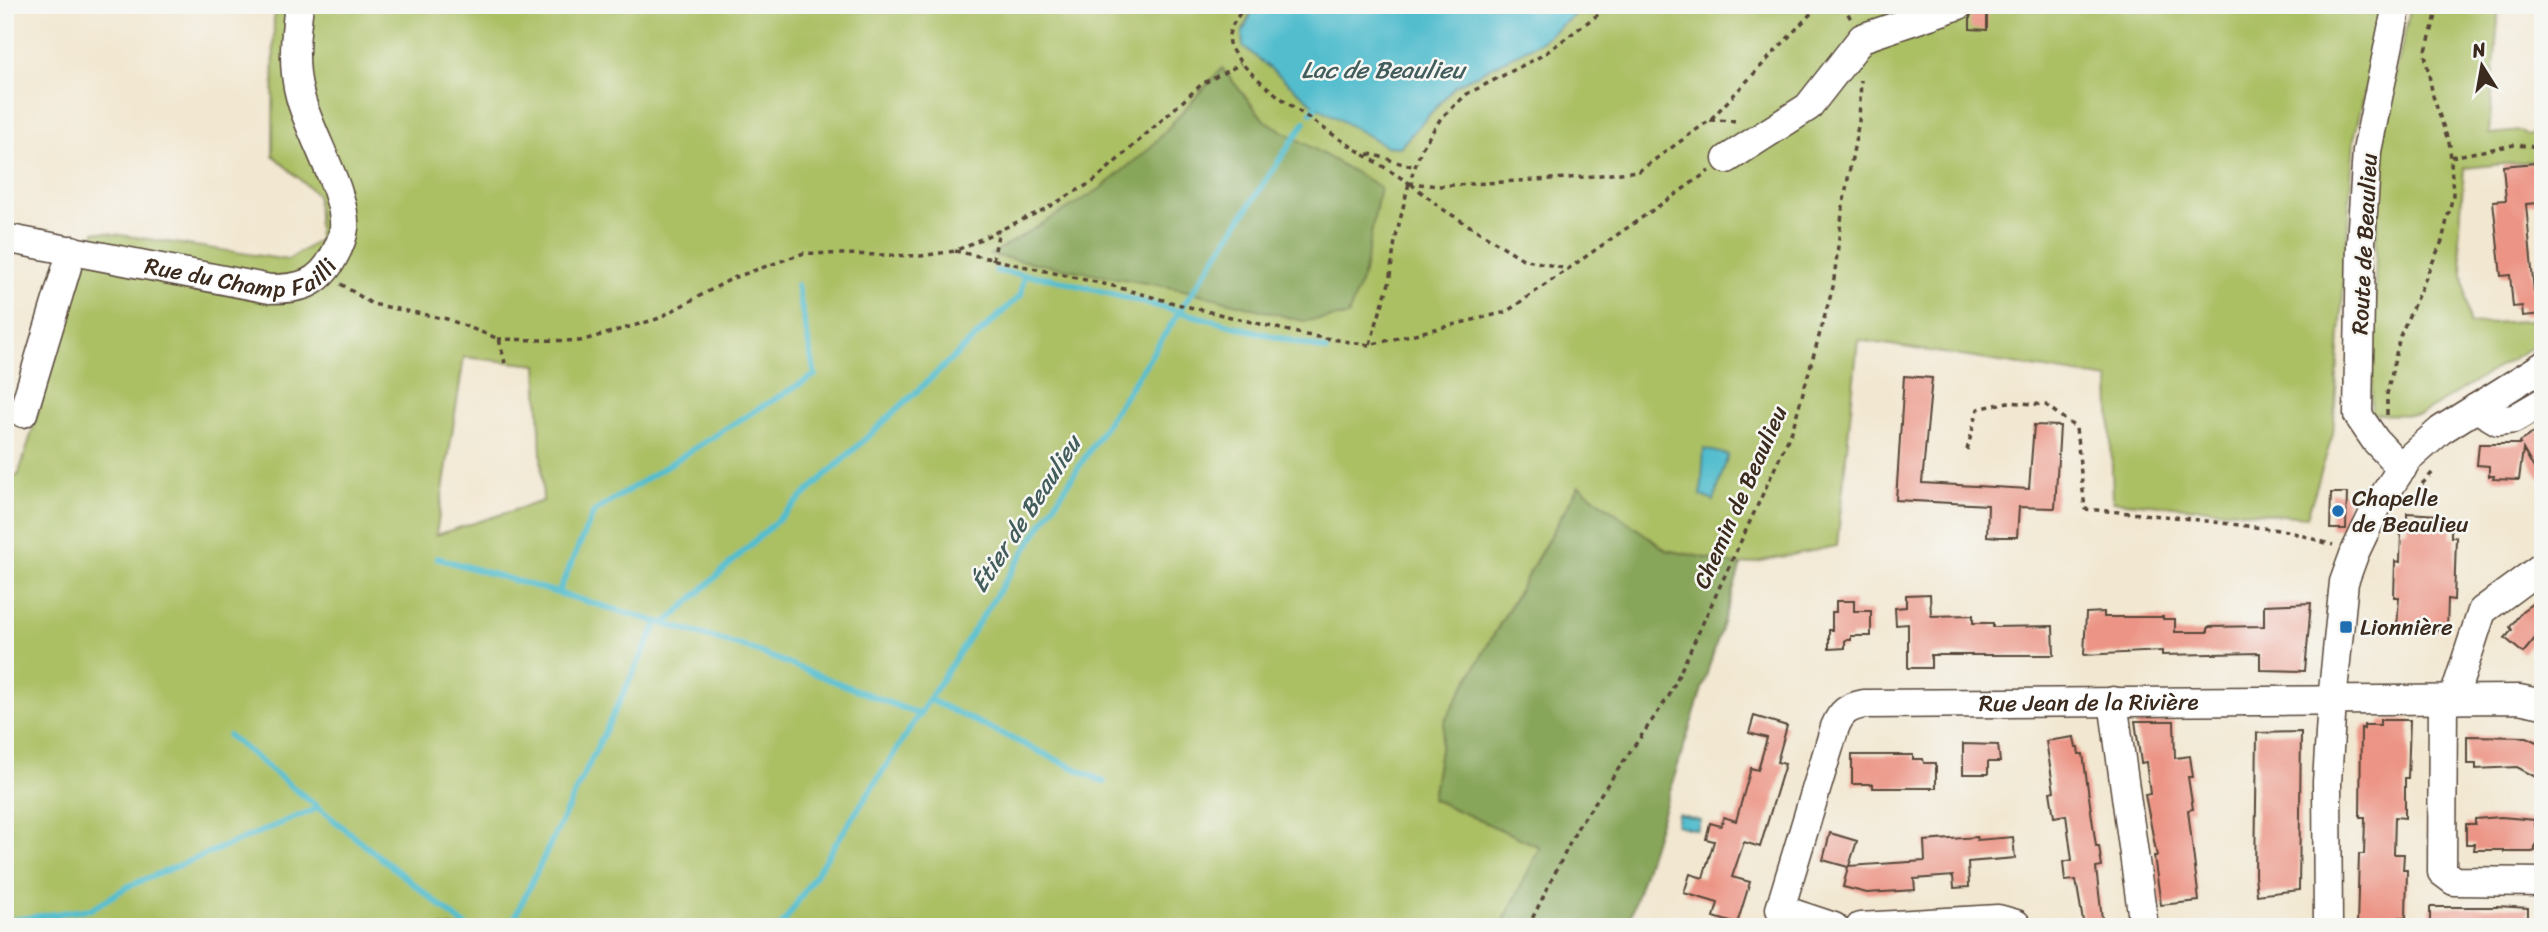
<svg xmlns="http://www.w3.org/2000/svg" width="2548" height="932" font-family="Sriracha,sans-serif">
<style>
.green{fill:#abbf64;stroke:#737441;stroke-width:2;fill-rule:evenodd}
.forest{fill:#88a65a;stroke:#62683c;stroke-width:2}
.water{fill:#52bdce;stroke:#467476;stroke-width:2}
.lines{fill:none;stroke-linecap:round;stroke-linejoin:round}
.stream{stroke:#52bdce;stroke-width:6}
.building{fill:#ec9586}
.minor-casing{stroke:#564639;stroke-width:31}
.path{stroke:#564639;stroke-width:3.5;stroke-dasharray:5 5;stroke-linecap:butt}
.minor{stroke:#fff;stroke-width:28}
.poi-dot{fill:#1f6fb2;stroke:#f6f6f2;stroke-width:2.5}
.labels{text-anchor:middle;stroke-width:5;stroke-linejoin:round;paint-order:stroke}
.street-label{font-size:23px;fill:#3b2a1e;stroke:#f6f6f2}
.poi-label{font-size:23px;fill:#3b2a1e;stroke:#f6f6f2;text-anchor:start}
.water-label{font-size:24px;font-style:italic;fill:#435d5c;stroke:#f6f6f2}
</style>
<rect width="100%" height="100%" fill="#f6f6f2"/>
<filter id="ink" filterUnits="userSpaceOnUse"><feTurbulence type="fractalNoise" baseFrequency=".0143" numOctaves="2"/><feDisplacementMap in="SourceGraphic" scale="14" xChannelSelector="R" yChannelSelector="G"/><feConvolveMatrix kernelMatrix="1 2 1 2 8 2 1 2 1" color-interpolation-filters="sRGB"/></filter>
<filter id="wash" filterUnits="userSpaceOnUse"><feTurbulence type="fractalNoise" baseFrequency=".00686" numOctaves="4" result="noise"/><feDisplacementMap in="SourceGraphic" scale="28" xChannelSelector="R" yChannelSelector="G"/><feGaussianBlur stdDeviation="1.57" result="paint"/><feColorMatrix in="noise" values="0 0 0 0 0 0 0 0 0 0 0 0 0 0 0 0 0 1.4 0 .05"/><feComposite in="paint" operator="in"/></filter>
<g filter="url(#wash)">
<rect width="100%" height="100%" fill="#f2e7d0"/>
<path class="green" d="M274 5H1251L1252 8 1242 34 1358 129 1386 146 1400 147 1455 86 1540 42 1587 5H2385L2354 139 2333 434 2307 517 2113 501 2109 379 1858 340 1837 546 1741 565 1666 550 1578 487 1445 720 1432 799 1541 847 1501 927H5V475L18 476 95 231 288 260 319 240 317 195 273 155ZM464 357 537 365 543 501 436 535Z
M2411 5H2499L2489 134 2521 131 2527 135H2543V160L2464 168 2459 240 2469 324 2543 320V340L2420 415 2371 414 2379 148Z"/>
<path class="forest" d="M1222 68 1264 120 1380 187 1364 273 1348 316 1303 321 1184 290 990 255 1100 189 1149 149Z
M1579 486 1666 550 1741 565 1627 927H1501L1540 847 1432 799 1445 720Z"/>
<path class="water" d="M1255 5H1587L1540 42 1455 86 1400 147 1386 146 1316 106 1243 46 1242 34Z
M1704 449 1728 455 1714 501 1701 496Z
M1678 814 1700 820 1697 830 1676 825Z"/>
<g class="lines">
<path class="stream" d="M1311 113 1316 106
M996 271 1050 278 1326 350
M437 558 748 648 921 715
M558 593 594 512 733 424 815 375 797 285
M665 624 1021 295 1024 275
M930 700 1104 782
M229 736 467 927
M52 914 61 927
M5 921 91 909 129 886 318 808
M510 927 658 622
M781 927C957 660 1126 388 1305 122"/>
</g>
<g id="blocks">
<path class="building" d="M1975 5H1987V30L1970 29V17Z
M2535 163 2539 203 2526 204 2534 292H2543V314L2523 316 2522 306 2513 307 2510 275 2501 276 2493 201 2506 200 2503 166Z
M1904 376 1932 378 1922 483 2029 489 2034 425 2060 426 2055 508 2019 507 2017 537H1999L1987 536 1988 505 1896 500Z
M2543 427V484L2523 449 2519 480 2493 479 2494 476H2489V466L2477 465 2479 444H2520L2519 442Z
M2331 493H2347L2346 529H2330Z
M2407 513 2439 515V521L2451 522V537H2456L2455 571 2454 600 2448 599 2447 630 2397 628 2399 597H2394L2395 561 2400 562 2401 530H2407Z
M1930 594 1931 616 1973 615V623H1993V627L2053 626 2054 655H1931V668H1908V624L1896 625 1895 608 1906 607V595Z
M2543 596V643L2536 637 2523 653 2505 638 2512 630 2510 627 2522 611Z
M1836 601H1854V611H1871V636H1851V640H1845V648L1829 649V630H1832V612H1836Z
M2311 603 2305 671 2260 670V653L2162 655V651L2084 655 2086 613 2104 612V617H2163V619H2175V632H2208V627L2264 626V605Z
M1754 716 1787 726 1777 762 1785 764 1760 847 1744 842 1732 877 1750 882 1737 924 1714 917 1718 903 1684 893 1690 874 1703 878 1714 841 1706 839 1710 823 1721 826 1724 817 1736 821 1751 768 1758 770 1767 738 1749 733Z
M2380 720H2410L2408 778H2405V818L2395 817 2394 854H2404L2403 870H2407L2406 918 2400 917 2399 927H2357L2359 854H2364L2365 817H2360L2361 728 2364 729V725H2380Z
M2135 721H2174L2175 758 2190 756 2193 777H2188L2193 809 2188 810 2199 901 2161 905 2154 856H2157L2145 795 2150 794 2146 762 2141 763Z
M2301 732 2299 890 2257 895 2255 875 2257 733Z
M2467 736 2526 737 2543 745V781L2517 767 2476 769V764H2467Z
M2074 737 2076 748H2078L2079 754H2083L2096 846H2099L2102 867 2096 868 2103 927H2084L2076 880 2065 881 2063 862 2072 860 2066 815 2054 817 2050 792 2054 791 2046 741Z
M1963 744 1998 745 2000 762H1988V774H1963Z
M1852 755H1913V759H1923L1924 763H1936V788H1873V784H1852Z
M2501 817 2535 820V826H2543V845H2535V851L2532 852H2504V850H2474L2475 844H2466V824H2475V819Z
M1830 833 1857 841 1849 866 1925 861 1924 841 1977 837V840L2013 837 2015 858 1968 862 1969 887 1954 888 1953 876 1914 879 1915 890 1867 893 1843 887 1848 867 1823 860Z
M2497 906 2528 908V927H2430V907H2497Z"/>
</g>
</g>
<g filter="url(#ink)">
<use href="#blocks" fill-opacity="0" stroke="#564639" stroke-width="2"/>
<g class="lines">
<g class="minor-casing">
<g id="minor">
<path d="M2397 5 2367 151 2361 242 2358 415 2375 440 2402 469"/>
<path d="M1727 159 1808 107 1862 38 1959 5"/>
<path id="s1" d="M5 238 270 289C299 289 318 285 333 258 338 249 343 239 344 228 347 194 309 133 300 96 292 66 295 36 299 5"/>
<path d="M2476 408 2498 421 2514 419 2543 402"/>
<path d="M23 413 72 250"/>
<path d="M2443 700 2442 872 2454 881 2543 882"/>
<path d="M2453 700 2482 611 2543 566"/>
<path d="M2113 701 2144 927"/>
<path id="s2" d="M1834 927 1780 909 1835 727C1841 712 1848 707 1864 704L2519 699 2543 704"/>
<path d="M1860 927 1998 919 2016 924 2018 927"/>
<path d="M2328 927 2327 782 2332 701 2344 582 2355 552 2377 506 2407 460 2441 430 2543 366"/>
</g>
</g>
<path class="path" d="M1246 5C1239 15 1226 30 1229 43 1240 82 1371 158 1409 183L1422 148 1441 118 1467 94 1543 55 1611 5
M1843 5 1851 19
M1710 120 1740 121
M1368 154C1385 156 1398 165 1415 166
M2451 157 2514 145 2543 147
M1409 183 1438 186 1583 177 1639 171 1710 120 1819 5
M1411 184 1444 210 1523 259 1567 269
M955 251 1113 286 1181 305 1306 335 1369 345 1506 312 1709 171
M993 260 999 230
M341 284 372 304 447 319 499 339 505 363
M497 339 580 341 657 319 733 278 804 253 921 256 955 251 1043 210 1094 181 1202 84 1241 64
M1370 344 1389 283 1395 241 1409 183
M2387 415V394L2400 336 2442 241 2453 195 2450 146 2433 96 2425 54 2439 5
M1967 450 1978 409 2008 402 2046 405 2076 428 2085 509 2174 517 2287 531 2333 545
M2422 484 2433 472
M1528 927 1578 827 1669 696 1792 431 1833 287 1843 205 1859 121 1861 80"/>
<use href="#minor" class="minor"/>
</g>
</g>
<g class="poi-dot">
<circle cx="2338" cy="511" r="7"/>
<rect x="2339" y="620" width="14" height="14" rx="3.5"/>
</g>
<g class="labels">
<g class="street-label">
<text transform="translate(2364 244) rotate(-87)" y="8">Route de Beaulieu</text>
<text dy="8" stroke="none"><textPath href="#s1" startOffset="242">Rue du Champ Failli</textPath></text>
<text transform="translate(1740 497) rotate(-66)" y="8">Chemin de Beaulieu</text>
<text dy="8" stroke="none"><textPath href="#s2" startOffset="511">Rue Jean de la Rivière</textPath></text>
</g>
<g class="poi-label">
<text x="2352" y="506">Chapelle<tspan x="2352" dy="26">de Beaulieu</tspan></text>
<text x="2360" y="635">Lionnière</text>
</g>
<g class="water-label">
<text x="1383" y="78">Lac de Beaulieu</text>
<text transform="translate(1026 514) rotate(-57)" y="8">Étier de Beaulieu</text>
</g>
</g>
<rect width="2548" height="932" fill="none" stroke="#f6f6f2" stroke-width="28"/>
<g transform="translate(2482 66) rotate(349)" stroke="#f6f6f2" stroke-width="5" paint-order="stroke">
<path d="M0-5L12 26L0 18L-12 26Z" fill="#3b2a1e"/>
<text y="-10" font-size="19" font-weight="bold" text-anchor="middle" fill="#3b2a1e">N</text>
</g>
</svg>
